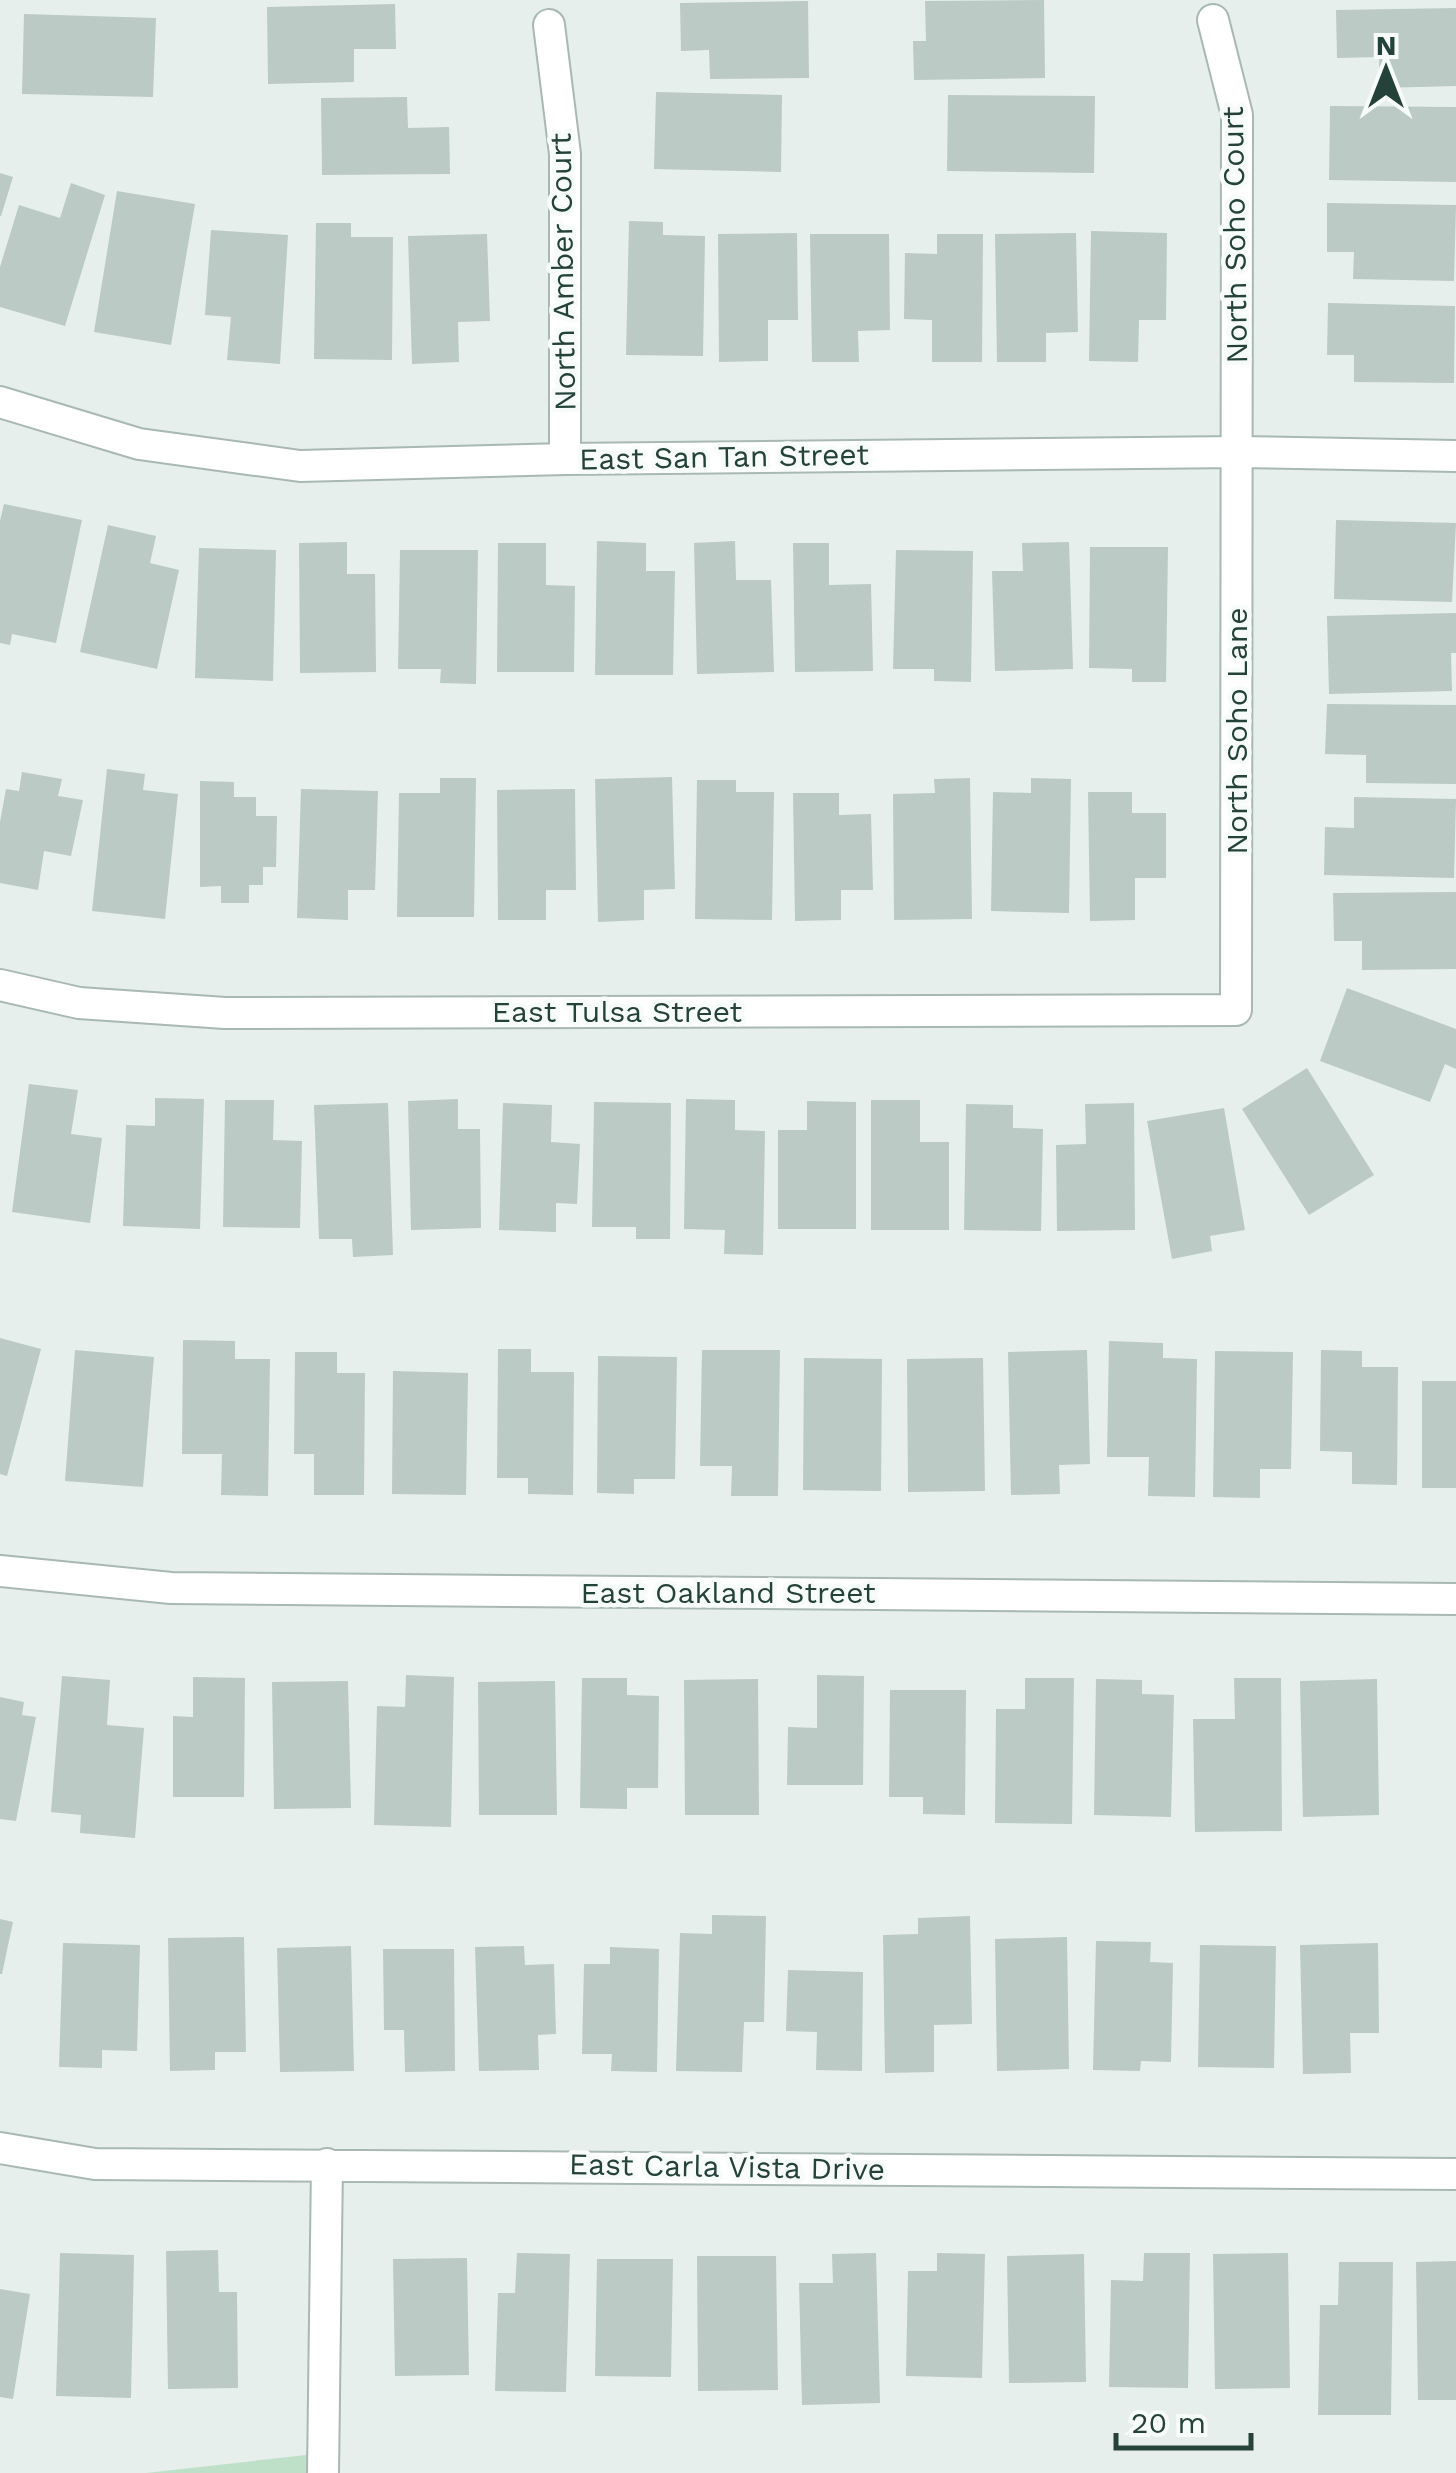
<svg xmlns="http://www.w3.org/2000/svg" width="1456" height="2473" font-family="'Work Sans',sans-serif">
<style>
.green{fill:#bfe0c8}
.building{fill:#bbcac4}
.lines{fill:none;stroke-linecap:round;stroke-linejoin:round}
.street-casing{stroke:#a8b8b2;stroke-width:34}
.street{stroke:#fff;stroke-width:30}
.labels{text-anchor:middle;stroke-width:9;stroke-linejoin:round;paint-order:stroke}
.street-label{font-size:30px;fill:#24423a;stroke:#f7fbf9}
</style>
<rect width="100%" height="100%" fill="#e6efeb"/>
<path class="green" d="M324 2453 323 2473H146Z"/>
<path class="building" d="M1044 0 1045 78 914 80 913 41H926L925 1Z
M808 1 809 78 710 79 709 50 681 51 680 3Z
M395 4 396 49H354V82L268 84 267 7Z
M1456 8V86L1380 88 1379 57 1337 58 1336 10Z
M24 14 156 18 153 97 22 94Z
M656 92 782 95 781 172 654 169Z
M948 95 1095 96 1094 173 947 171Z
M407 97 408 128 449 127 450 174 322 175 321 98Z
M1330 106 1456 107V182L1329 180Z
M0 173 13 177 1 216H0Z
M71 183 105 195 65 326 0 307V267L19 205 60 218Z
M117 191 195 204 171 345 94 332Z
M1327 203 1456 205 1454 281 1353 279 1354 252H1327Z
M629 221 663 222V235L705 236 703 356 626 355Z
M316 223H351V237H393L392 360 314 359Z
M211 230 288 235 280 364 227 360 231 317 205 315Z
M1091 231 1167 233 1166 320H1139L1138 362 1089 361Z
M797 233 798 320H768V361L719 362 718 234Z
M1076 233 1078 332 1046 333V362H997L995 234Z
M487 234 490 321 458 322 459 362 412 364 408 236Z
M810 234H889L890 330 858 331 859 362H812Z
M937 234H983L982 362H932V320L904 319 905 253 937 254Z
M1328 303 1455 306 1454 383 1354 382V355H1327Z
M4 504 82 520 56 643 12 634 10 645 0 643V521Z
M1336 520 1456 523 1452 602 1334 599Z
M108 525 156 536 150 563 179 570 157 669 80 652Z
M597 541 646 543V571H675L673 675H595Z
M735 541 736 580H771L774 672 697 674 694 543Z
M347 542V574H375L376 672 300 673 299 543Z
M1069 542 1073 669 995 671 992 571H1023L1022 543Z
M498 543H546V585L575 586 574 672H497Z
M793 543H829V585L871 584 873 671 795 672Z
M1090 547H1168L1166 682H1132V669L1089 668Z
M199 548 276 550 273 681 195 678Z
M400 550H478L476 684 440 683 441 669H398Z
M896 550 973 551 971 682 934 681V669H893Z
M1456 613V653H1451L1452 691 1329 694 1327 616Z
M1327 704 1456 705V784L1366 783V755L1325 754Z
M107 769 145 774 143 790 178 794 165 919 92 911Z
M22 772 62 779 58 796 83 800 71 856 44 851 38 890 0 883V822L6 789 19 791Z
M672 777 675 889 644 890V920L598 922 595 779Z
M440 778H476L474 917H397L399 793H440Z
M970 778 972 919 894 920 893 794 935 793 934 779Z
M1031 778 1071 779 1069 913 991 911 993 792 1031 793Z
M697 780H736V792H774L772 920 695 919Z
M200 781 234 782V797H256V816H277L276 867H263V885H249V903H221V886L200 887Z
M301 789 378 791 375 890H348V920L297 918Z
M575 789 576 890H546V920H498L497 790Z
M1088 792H1132V813H1166V878H1135V920L1090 921Z
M793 793H839V815L871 814 873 890H841V920L795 921Z
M1354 797 1456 799 1454 878 1324 875 1325 827 1354 828Z
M1456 892V969L1362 970V941H1334L1333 893Z
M1347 988 1456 1029V1069L1445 1064 1430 1102 1320 1061Z
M1307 1068 1374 1175 1309 1215 1242 1109Z
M29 1084 78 1090 71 1134 102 1138 90 1223 12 1212Z
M155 1098 204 1099 200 1229 123 1226 126 1125 155 1126Z
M458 1099V1129H480L481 1228 411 1230 408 1101Z
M686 1099 735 1100V1130L765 1131 763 1255 724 1254 725 1230 684 1229Z
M225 1100H274L273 1140 302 1141 300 1228 223 1227Z
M871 1100H920V1142H949V1230H871Z
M807 1101 856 1102V1229H778V1130H807Z
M594 1102 671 1103 670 1239H636V1227H592Z
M388 1103 393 1255 353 1257 352 1239H319L314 1105Z
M503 1103 552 1105 551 1142 580 1144 577 1204 556 1203V1232L499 1230Z
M1134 1103 1135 1230 1057 1231 1056 1145 1086 1144 1085 1104Z
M966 1104 1013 1105V1128L1043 1129 1041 1231 964 1230Z
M1224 1108 1245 1230 1210 1236 1212 1251 1172 1259 1147 1121Z
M0 1338 41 1349 7 1476 0 1474Z
M183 1340 235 1341V1359H270L268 1496 221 1495 222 1454H182Z
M1109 1341 1163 1343V1358L1197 1359 1195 1497 1148 1496 1149 1457H1107Z
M498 1349H531V1372H574L573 1495 528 1494V1478H497Z
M75 1350 154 1357 143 1487 65 1481Z
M702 1350H780L778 1496H731L732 1466H700Z
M1087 1350 1090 1464 1059 1465 1060 1494 1011 1495 1008 1352Z
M1321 1350 1362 1351V1367H1398L1397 1485 1352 1484V1452L1320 1451Z
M1215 1351 1293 1352 1291 1469H1260V1498L1213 1497Z
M295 1352H337V1373H365L364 1495H314V1454H294Z
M598 1356 677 1357 675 1479H634V1494L597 1493Z
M804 1358 882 1359 881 1491 803 1490Z
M983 1358 985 1491 908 1492 907 1359Z
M393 1371 468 1373 466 1495 392 1494Z
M1422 1381H1456V1488H1422Z
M406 1675 454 1677 451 1827 374 1825 377 1706 405 1707Z
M817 1675 864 1676 863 1785H787L788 1727 817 1728Z
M62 1676 110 1680 107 1725 144 1728 135 1838 80 1833 81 1815 51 1812Z
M193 1677 245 1678 244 1797H173V1716L193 1717Z
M582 1678H627V1695L659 1696 658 1788H627V1809L580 1808Z
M1025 1678H1074L1072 1824 995 1823 996 1709H1025Z
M1234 1678H1281L1282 1831 1195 1832 1193 1719H1235Z
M758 1679 759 1815H685L684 1680Z
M1096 1679 1142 1680V1694L1174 1695 1171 1817 1094 1815Z
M1377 1679 1379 1815 1303 1817 1300 1681Z
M348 1681 351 1808 274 1809 272 1682Z
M555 1681 557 1815H479L478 1682Z
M890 1690H966L965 1815 923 1814V1797H889Z
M0 1697 24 1702 22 1715 36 1717 16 1821 0 1819Z
M712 1915 766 1916 764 2022H744L742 2072 676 2071 680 1933 712 1934Z
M970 1916 972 2024 934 2025V2072L885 2073 883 1935 918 1934V1918Z
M0 1919 13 1922 2 1974H0Z
M244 1937 246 2052H215V2070L170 2071 168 1938Z
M1067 1937 1069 2069 997 2071 995 1939Z
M1096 1941 1151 1942 1150 1962 1173 1963 1171 2062 1141 2061 1140 2071 1093 2070Z
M63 1943 140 1945 137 2051 102 2050V2068L59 2067Z
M1378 1943 1379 2033H1350L1351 2073 1303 2074 1300 1945Z
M1200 1945 1276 1946 1274 2068 1198 2067Z
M351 1946 354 2071 280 2072 277 1948Z
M524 1946 525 1965 554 1964 556 2034 538 2035 539 2070 479 2071 475 1947Z
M610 1947 659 1949 657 2072 611 2071 612 2054H582L584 1964H610Z
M383 1949H454L455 2071 405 2072 404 2030H384Z
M788 1970 863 1972 862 2071 816 2070 817 2032 786 2031Z
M218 2250 219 2292H237L238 2388 168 2389 166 2251Z
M60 2253 134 2255 131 2398 56 2396Z
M517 2253 570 2254 566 2392 495 2391 498 2293H515Z
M876 2253 880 2403 802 2405 799 2283H833L832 2254Z
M937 2253 985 2254 982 2378 906 2376 908 2271H937Z
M1144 2253H1190L1188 2388 1109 2387 1111 2280 1143 2281Z
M1288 2253 1290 2388 1215 2389 1213 2254Z
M1084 2254 1086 2382 1009 2383 1007 2256Z
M697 2256H776L778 2390 698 2391Z
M467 2258 469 2375 395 2376 393 2259Z
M597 2259H673L671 2377 595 2376Z
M1456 2261V2400H1418L1416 2262Z
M1339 2262H1393L1391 2415H1318L1320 2305H1338Z
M0 2289 30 2294 13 2399 0 2397Z"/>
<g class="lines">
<g class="street-casing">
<path id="street" d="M549 25 565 154V459
M0 402 139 444 300 466 565 459 1239 452 1456 456
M0 985 79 1003 225 1013 1236 1010 1237 115 1213 20
M0 1571 171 1588 1456 1599
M0 2148 95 2164 1456 2174
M323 2473 327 2164"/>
</g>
<use href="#street" class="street"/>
</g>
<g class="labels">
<g class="street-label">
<text transform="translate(1235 235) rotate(-91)" y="10">North Soho Court</text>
<text transform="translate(563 272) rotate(-91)" y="10">North Amber Court</text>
<text transform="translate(724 457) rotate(-1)" y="10">East San Tan Street</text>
<text transform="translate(1237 731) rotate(-90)" y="10">North Soho Lane</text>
<text x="617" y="1022">East Tulsa Street</text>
<text x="728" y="1603">East Oakland Street</text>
<text transform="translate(727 2167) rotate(1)" y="10">East Carla Vista Drive</text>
</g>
</g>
<g transform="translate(1386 70)" stroke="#f7fbf9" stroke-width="8" paint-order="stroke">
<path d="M0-8L18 38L0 25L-18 38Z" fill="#24423a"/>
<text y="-15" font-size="28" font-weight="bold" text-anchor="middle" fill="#24423a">N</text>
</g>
<path d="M1116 2433v15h135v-15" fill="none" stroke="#24423a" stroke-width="5"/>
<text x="1131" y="2433" font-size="30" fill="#24423a" stroke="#f7fbf9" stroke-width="8" paint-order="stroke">20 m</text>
</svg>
